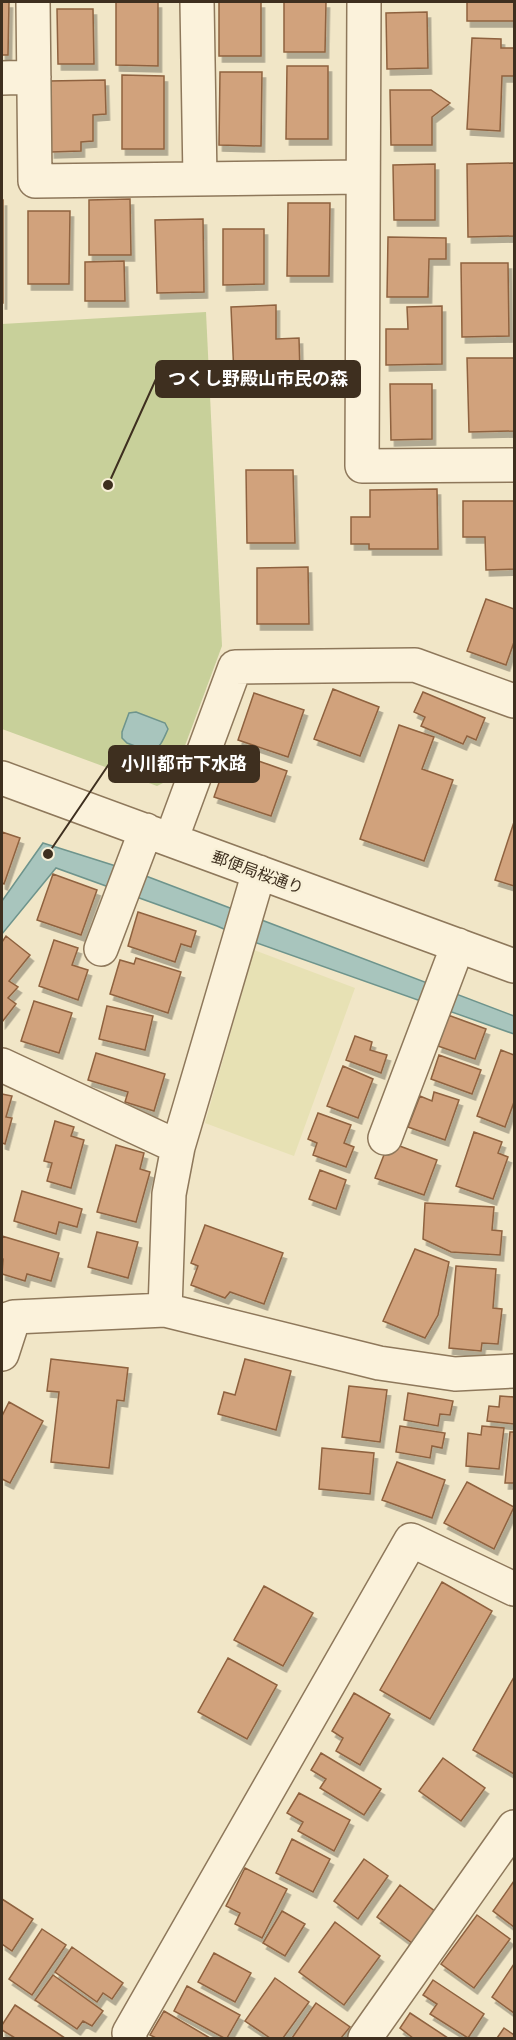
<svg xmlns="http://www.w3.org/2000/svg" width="516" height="2040" font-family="'PT Serif','Noto Sans JP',serif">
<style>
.farmland{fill:#e7e1b4}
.green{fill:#c8d09a}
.water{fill:#a8c5bd;stroke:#6e948c;stroke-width:1.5}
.building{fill:#d1a27b;stroke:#8f623f;stroke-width:1.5;filter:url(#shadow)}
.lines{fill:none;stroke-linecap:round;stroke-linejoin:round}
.minor-casing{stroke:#8e785b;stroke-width:36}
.minor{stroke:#fbf2db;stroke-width:33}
.labels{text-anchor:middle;stroke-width:5;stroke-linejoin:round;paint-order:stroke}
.street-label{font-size:16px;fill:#3e2f1f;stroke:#f8f0d7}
.leader{fill:none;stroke:#3e2f1f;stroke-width:2}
.callout-dot{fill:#3e2f1f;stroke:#f8f0d7;stroke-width:2}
.callout{fill:#3e2f1f;stroke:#3e2f1f;stroke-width:2}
.callout-label{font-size:18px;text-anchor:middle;font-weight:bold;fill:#fff}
</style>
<defs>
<filter id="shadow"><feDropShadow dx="3.5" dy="6" stdDeviation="0" flood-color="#0004"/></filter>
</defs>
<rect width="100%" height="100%" fill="#f1e6c7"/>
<path class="farmland" d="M254 950 355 988 294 1156 205 1123Z"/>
<path class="green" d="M206 312 222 646 173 778 157 786 2 729V324Z"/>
<path class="water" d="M136 712 165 723 168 729C163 740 161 747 151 752L127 743 122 738V732L129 713Z
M43 843 138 873 514 1016V1034L254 942 217 926 56 868 2 934V901Z"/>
<path class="building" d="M2 2H9L8 55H2Z
M116 2H158V66L116 65Z
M219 2H261V56H219Z
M284 2H326L325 52H284Z
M467 2H514V21H467Z
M57 9H93L94 64H58Z
M427 12 428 68 387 69 386 13Z
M472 38 501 39V48H514V76H502L500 131 467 129Z
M287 66H328V139H286Z
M220 72H262L261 146 219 145Z
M122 75 164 76V149H122Z
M105 80 106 114 93 115V141L81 142V151L51 152 49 81Z
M390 90H431L450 103 432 117V145H391Z
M514 163V236L468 237 467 164Z
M435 164V220H394L393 165Z
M130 199 131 255H89V200Z
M2 200H3V303H2Z
M288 203H330L329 276H287Z
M28 211H70L69 284H28Z
M203 219 204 292 157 293 155 220Z
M223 229H264V284L223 285Z
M388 237 446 238V259H429L428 297H387Z
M124 261 125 301H85V262Z
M461 263H508L509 336 462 337Z
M276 305V339L299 338 300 373 234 376 231 307Z
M442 306V364L386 365V329H408L407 307Z
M467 358H514V431L469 432Z
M390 384H432V439L391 440Z
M246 470H293L295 543H247Z
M437 489 438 549H369V544H351V517H370V490Z
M463 501H514V569L486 570 485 537H463Z
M308 567 309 624H257V568Z
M486 599 514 609V642L506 665 467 651Z
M333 689 379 707 360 756 314 739Z
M423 692 485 718 476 740 467 736 463 744 421 726 425 717 414 712Z
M254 693 304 710 288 757 238 740Z
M399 725 434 737 422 769 453 780 424 861 360 839Z
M230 751 287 771 271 816 214 797Z
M514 822V886L495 880Z
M2 832 20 838 4 884 2 883Z
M53 874 97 890 81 935 37 920Z
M138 912 196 931 191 947 181 944 175 962 128 946Z
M6 936 30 955 9 981 18 987 8 998 16 1004 2 1022V942Z
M54 940 78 948 72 965 88 970 78 1000 39 986Z
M136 958 181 972 168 1013 110 994 120 960 134 964Z
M34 1001 72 1013 59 1053 21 1041Z
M107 1006 153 1016 145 1050 99 1039Z
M448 1015 486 1029 475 1059 438 1046Z
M355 1036 372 1042 370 1050 387 1055 381 1073 346 1060Z
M501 1050 514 1055V1102L505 1127 477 1116Z
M96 1053 165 1074 154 1111 125 1102 128 1092 88 1080Z
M439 1055 481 1070 472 1094 431 1079Z
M343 1066 373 1079 358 1118 327 1106Z
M434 1092 459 1100 445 1140 408 1127 420 1096 432 1101Z
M2 1094 12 1096 6 1117 12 1118 5 1144 2 1143Z
M318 1113 351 1125 344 1143 354 1147 346 1167 313 1155 317 1143 308 1139Z
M55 1121 74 1127 71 1136 84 1140 71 1188 47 1181 52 1163 44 1161Z
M474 1132 502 1142 498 1153 508 1157 493 1199 456 1186Z
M389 1142 437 1160 424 1195 375 1178Z
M116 1145 144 1153 140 1169 150 1172 136 1222 97 1212Z
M320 1170 346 1180 336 1209 309 1199Z
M22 1191 82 1209 77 1227 59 1222 56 1234 14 1221Z
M425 1203 494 1207 492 1230 502 1231 500 1255 451 1252 423 1239Z
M205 1225 283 1253 264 1304 230 1292 225 1298 191 1285 198 1266 191 1263Z
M97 1232 138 1242 128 1278 88 1267Z
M2 1236 59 1253 51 1281 27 1274 25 1281 2 1274 3 1259 2 1258Z
M415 1249 449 1262 438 1315 425 1338 383 1321Z
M456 1266 496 1269 493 1308 502 1309 498 1344 482 1343 481 1351 449 1348Z
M51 1359 128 1368 124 1401 117 1400 109 1468 51 1462 59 1392 47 1391Z
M245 1359 291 1371 276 1430 218 1414 224 1392 235 1395Z
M349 1386 387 1390 380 1442 342 1437Z
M408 1393 453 1401 450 1415 440 1414 438 1426 404 1420Z
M500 1396 514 1397V1424L487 1421 489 1406 499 1407Z
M9 1402 43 1421 10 1483 2 1479V1416Z
M400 1426 445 1433 442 1448 432 1446 430 1458 396 1452Z
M482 1426 504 1428 499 1469 466 1466 468 1433 481 1435Z
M510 1432H514V1483H505Z
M322 1448 374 1453 370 1494 319 1489Z
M397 1462 445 1480 432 1518 382 1500Z
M467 1482 514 1507 494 1549 444 1523Z
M442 1582 492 1611 430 1719 380 1690Z
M264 1586 313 1613 283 1666 234 1640Z
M228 1658 277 1685 247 1739 198 1712Z
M514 1677V1774L473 1750Z
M354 1693 390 1714 360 1765 336 1751 343 1738 332 1731Z
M321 1753 381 1789 364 1815 320 1788 326 1779 311 1770Z
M443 1758 485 1788 461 1821 419 1791Z
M299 1793 350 1820 334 1851 298 1831 303 1822 287 1813Z
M292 1839 330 1859 313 1892 276 1873Z
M364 1859 388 1876 358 1919 334 1901Z
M245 1868 287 1889 262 1938 235 1924 240 1913 226 1906Z
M514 1881V1927L493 1911Z
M400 1885 436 1912 412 1943 377 1917Z
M2 1899 33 1919 12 1951 2 1944Z
M282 1911 305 1924 285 1956 263 1943Z
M477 1915 510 1939 474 1988 441 1964Z
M335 1922 380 1956 344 2005 299 1972Z
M42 1929 66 1945 32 1995 9 1979Z
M72 1947 123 1983 112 1999 103 1993 97 2002 55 1972Z
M214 1953 251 1973 235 2002 198 1982Z
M514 1964V2013L492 1997Z
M53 1975 103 2011 92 2026 83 2021 77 2029 35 2000Z
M275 1978 309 2002 283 2038H270L245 2021Z
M433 1980 484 2014 468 2038 430 2014 437 2004 423 1995Z
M187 1986 240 2015 227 2038H224L174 2011Z
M316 2003 350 2027 341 2038H292Z
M15 2005 65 2038H15L2 2030V2025Z
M164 2011 210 2038H156L150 2035Z
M410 2013 448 2038H413L400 2028Z
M504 2028 514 2035V2038H497Z"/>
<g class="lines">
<g class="minor-casing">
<path id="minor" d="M33 2 35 181 363 177
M197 2 200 179
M364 2 362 466 514 465
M2 78 34 77
M2 778 514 966
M171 840 235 667 415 665 514 701
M101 949 146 830
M2 1065 178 1147
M385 1138 458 945
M165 1310 169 1194 178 1147 259 872
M2 1321 14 1317 165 1310 379 1363 455 1374 514 1371
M2 1354 14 1317
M130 2038 129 2033 411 1540 514 1589
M365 2038 514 1827"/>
</g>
<use href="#minor" class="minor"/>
</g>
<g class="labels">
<g class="street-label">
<text transform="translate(258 872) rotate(20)" y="6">郵便局桜通り</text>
</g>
</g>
<path class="leader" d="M108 485L156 379M48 854L109 764"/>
<g class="callout-dot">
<circle cx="108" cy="485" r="6"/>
<circle cx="48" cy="854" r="6"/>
</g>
<g class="callout">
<rect x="156" y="361" width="204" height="36" rx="6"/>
<rect x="109" y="746" width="150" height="36" rx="6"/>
</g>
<g class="callout-label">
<text x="258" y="385">つくし野殿山市民の森</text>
<text x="184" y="770">小川都市下水路</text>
</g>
<rect width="516" height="2040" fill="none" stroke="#3e2f1f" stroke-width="6"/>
</svg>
